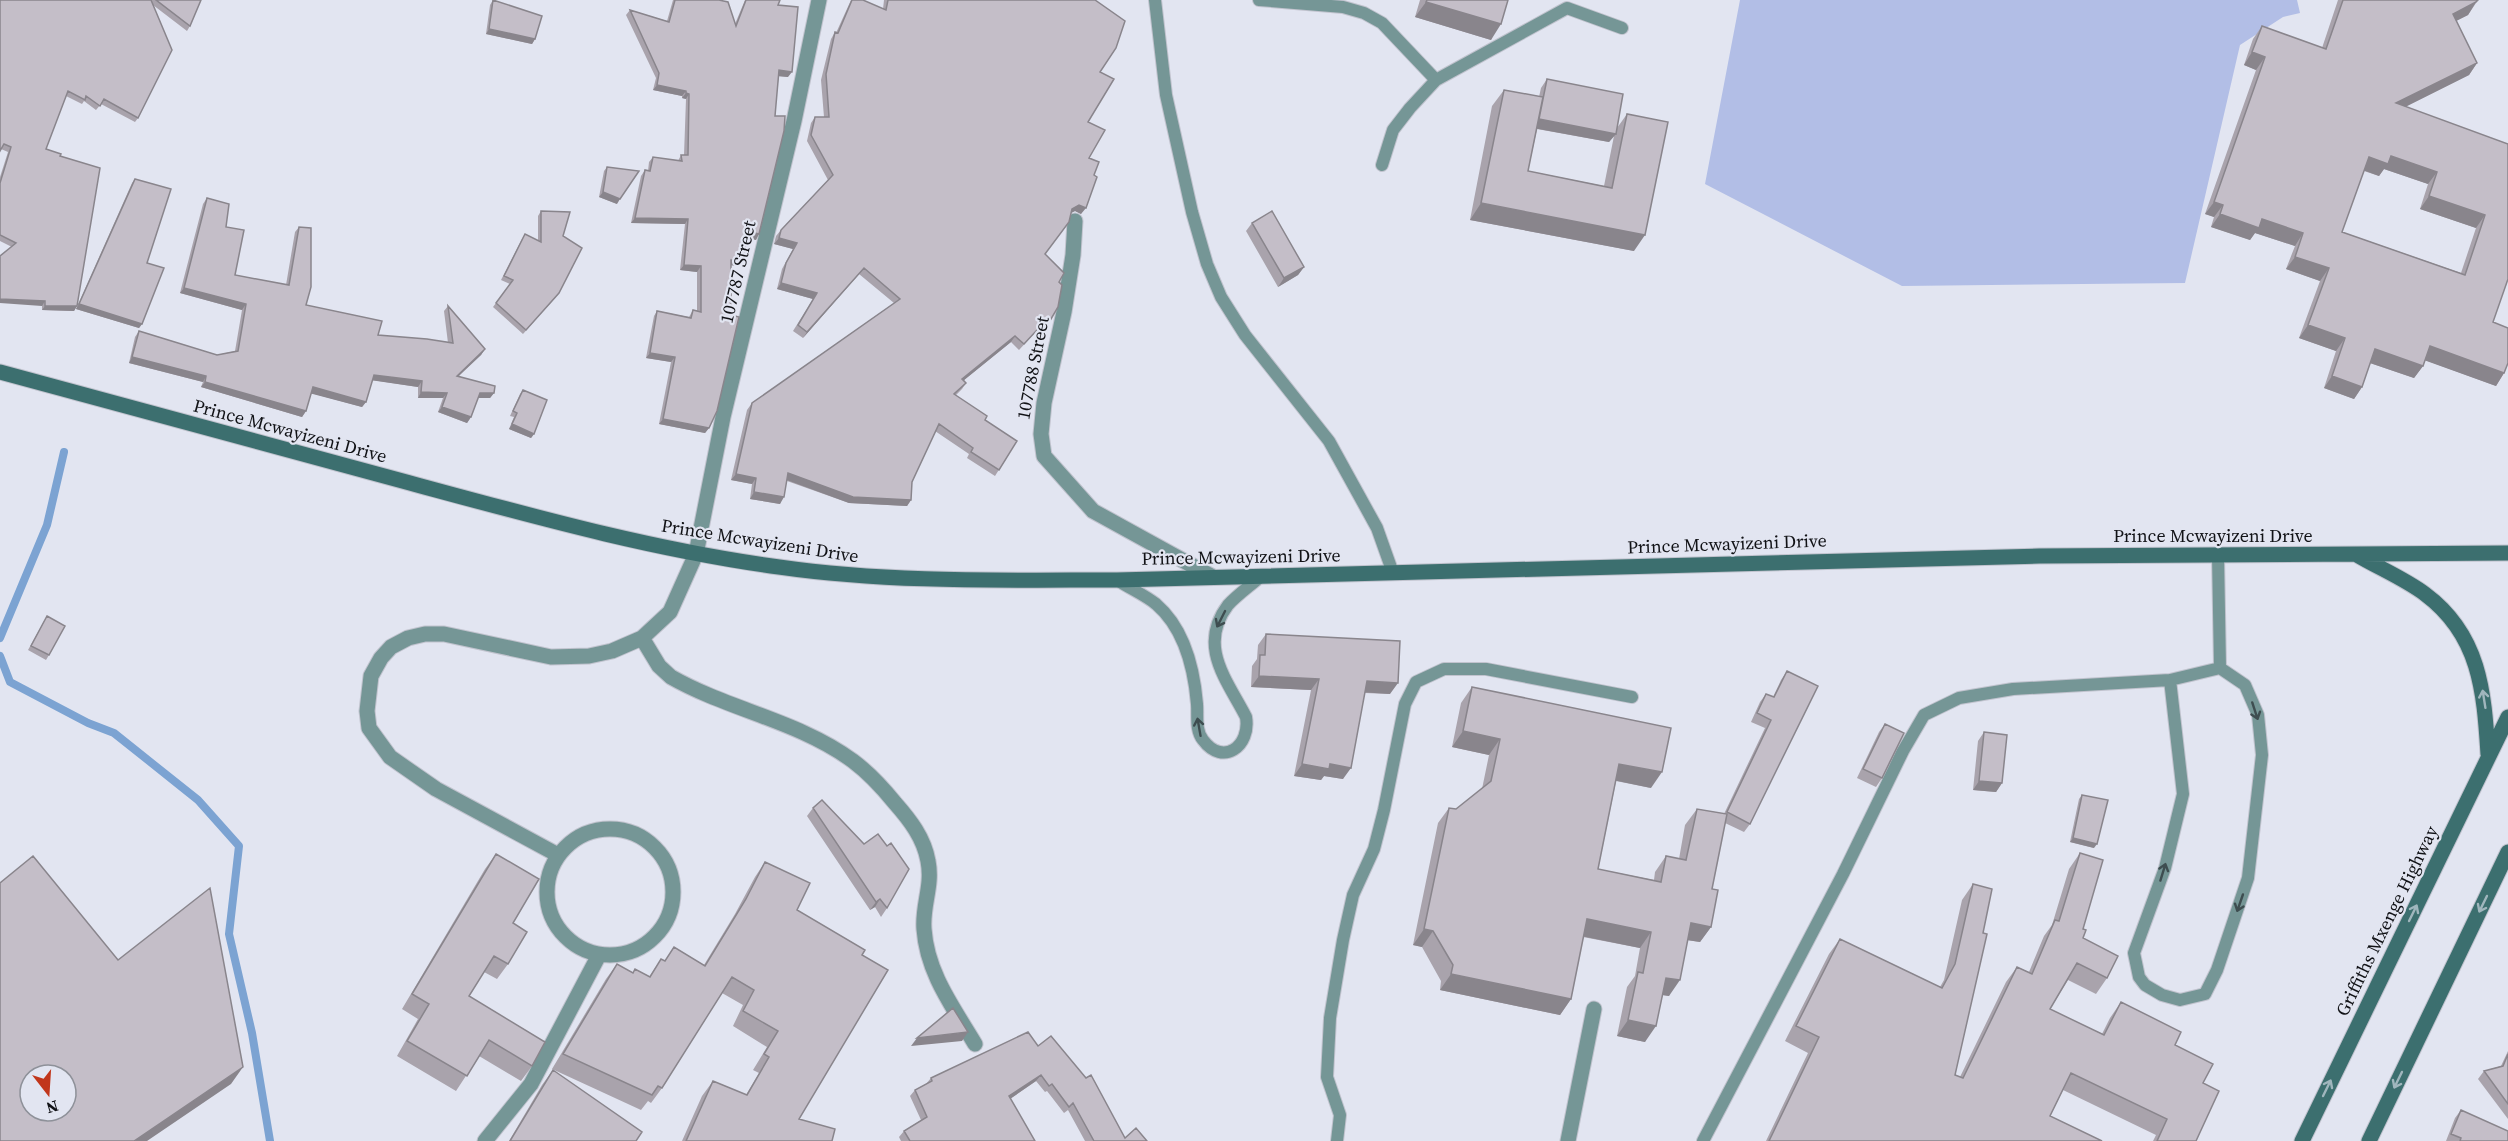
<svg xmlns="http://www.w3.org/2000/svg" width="2508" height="1141" font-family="'Source Serif 4',serif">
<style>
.green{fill:#b2bee6}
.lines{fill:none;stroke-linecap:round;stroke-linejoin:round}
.stream{stroke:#7ca3d2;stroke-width:8}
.lane-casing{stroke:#c1c3ce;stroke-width:14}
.street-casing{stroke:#c1c3ce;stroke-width:17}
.secondary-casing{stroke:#c1c3ce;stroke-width:17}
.lane{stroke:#759696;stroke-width:12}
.street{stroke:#759696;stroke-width:15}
.secondary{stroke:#3c6f6f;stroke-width:15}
.wall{fill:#a9a3ac;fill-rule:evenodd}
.shaded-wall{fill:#89858c}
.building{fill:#c4bec8;stroke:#89858c;stroke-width:1.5;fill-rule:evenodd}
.oneway{stroke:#3e4d50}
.oneway2{stroke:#a0b6bd}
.labels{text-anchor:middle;stroke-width:4.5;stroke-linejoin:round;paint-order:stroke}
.street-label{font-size:18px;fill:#111216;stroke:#e2e5f1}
</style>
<rect width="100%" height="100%" fill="#e2e5f1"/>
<path class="green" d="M1740 0H2297L2300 13 2283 17 2240 45 2185 283 1902 286 1705 184Z"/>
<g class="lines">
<path class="stream" d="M0 638 47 525 64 452
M0 656 10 682 88 723 114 733 198 800 239 846 229 934 252 1033 270 1141"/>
<g class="lane-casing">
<path id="lane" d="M1155 0 1166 95 1192 212 1207 264 1221 297 1245 335 1329 441 1377 528 1393 573
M1259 0 1343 7 1364 13 1382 23 1436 80
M1382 165 1393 130 1410 108 1436 80 1567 8 1622 28
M2218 555 2220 668
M1117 580C1129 588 1145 595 1156 604 1184 628 1194 668 1197 704 1198 716 1195 730 1203 740 1223 767 1251 746 1246 717 1227 680 1197 646 1228 605 1237 595 1250 586 1260 577
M1337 1141 1340 1115 1327 1077 1330 1018 1343 940 1353 895 1374 849 1384 810 1405 704 1416 682 1444 669H1486L1632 697
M1703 1141 1843 874 1903 751 1924 715 1959 698 2013 689 2170 680 2220 668 2245 685 2258 715 2262 755 2248 878 2217 970 2205 994 2180 1000 2162 995 2145 985 2139 977 2134 953 2165 868 2183 794 2170 680"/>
</g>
<g class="street-casing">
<path id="street" d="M1075 221 1073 255 1064 312 1044 403 1041 434 1044 456 1093 511 1213 577
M642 638 659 666 671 677C729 710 799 721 853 761 869 773 882 787 895 803 910 820 924 838 928 861 933 886 922 905 924 929 927 973 953 1007 975 1044
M547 892a63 63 0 1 1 126 0a63 63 0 1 1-126 0Z
M558 855 436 789 390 757 369 728 367 711 371 676 381 658 391 647 408 638 425 634H444L551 657 589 656 612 651 642 638 670 612 696 554 723 417 794 121 819 0
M485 1141 531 1084 599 955
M1568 1141 1594 1009"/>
</g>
<g class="secondary-casing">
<path id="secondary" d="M0 372C136 410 273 446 410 483 532 516 653 550 779 567 891 583 1004 580 1117 580L2039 556 2508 553
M2357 555C2379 568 2405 579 2425 594 2480 635 2484 691 2488 754
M2302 1141 2508 717
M2369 1141 2508 852"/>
</g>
<use href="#lane" class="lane"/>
<use href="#street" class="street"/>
<use href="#secondary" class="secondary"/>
</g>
<path class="wall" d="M0 0H201L190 26 187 31 153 5 138 118 135 122 101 104 96 110 84 101 82 104 66 96 46 149 60 156 77 306 74 311 42 310V306L12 247 0 241V177L8 152 1 149Z
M493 0 535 39 532 44 486 34 490 5Z
M673 0H719L735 24 745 0H780L778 5 788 77 779 76 756 240 746 237 745 261 741 266 731 265 709 428 705 433 659 424 671 362 646 358 654 316 657 311 689 317 693 310 697 312V272L680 270 685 224 631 223 641 176 645 170 648 171 649 162 653 157 678 161 681 155H684L686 99 682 98V96L653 90 656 78 626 15 630 10 667 21Z
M851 0H863L883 9 884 0H1095L1100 72 1088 122 1089 158 1094 175 1081 214 1075 211 1071 213 1045 254 1059 282 1051 319 1047 325 1044 323 1019 350 1011 342 964 380 966 383 962 389 956 395 985 420 1017 441 995 476 967 458 969 454 935 431 912 482 911 500 907 506 849 503 787 481 780 504 750 499 752 484 731 480 747 410 752 403 894 303 859 274 803 338 793 331 813 299 777 289 782 269 793 249 774 244 776 236 781 230 828 180 807 141 811 123 815 117H824L821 80 831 39 835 32 836 33Z
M1420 0H1508L1491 40 1415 17Z
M2338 0H2478L2468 15 2456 21 2477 63 2469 75 2405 107 2508 144 2493 322 2504 373 2496 386 2425 360 2423 366 2414 378 2370 363 2362 387 2354 399 2324 388 2336 351 2299 338 2320 281 2286 269 2295 246 2255 233 2250 240 2211 227 2214 217 2205 214 2256 70 2244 65 2253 39 2262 26 2322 48ZM2384 169 2428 184 2420 209 2476 228 2461 273 2342 232 2364 171 2379 176Z
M1547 79 1617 128 1627 114 1634 251 1470 220 1492 106 1504 90 1539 97 1541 88ZM1537 129 1609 142 1614 136 1604 186 1528 171Z
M607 167 617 204 599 197 604 171Z
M135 179 147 263 142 324 139 328 76 309 132 183Z
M207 198 226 227 235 275 286 285 295 232 299 227 306 305 378 335 448 343 444 311 448 306 485 349 481 355 459 376 494 393 490 398H478L471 417 467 423 438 412 443 398H418V387L372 380 366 402 362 407 311 393 306 411 302 417 201 387 203 382 129 363 135 337 139 331 217 355 235 351 242 310 180 293 203 204Z
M541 211 563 236 556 297 523 334 493 307 510 284 501 280 522 239 525 234 538 241V216Z
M1252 223 1304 267 1298 275 1278 287 1246 231Z
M523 390 534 434 531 438 509 429 514 417 510 416 520 394Z
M47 616 49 655 46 660 28 650Z
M1266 634 1390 694 1365 693 1343 779 1324 776 1321 780 1294 776 1311 690 1251 687 1252 666 1257 659 1258 645Z
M1787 671 1750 824 1744 832 1725 823 1712 889 1711 927 1700 942 1687 940 1669 996 1663 995 1645 1042 1617 1036 1627 987 1635 976 1640 948 1583 937 1571 999 1560 1015 1440 990 1441 981 1422 947 1413 945 1438 823 1449 808 1456 809 1482 789 1489 755 1452 747 1461 703 1472 687 1651 788 1616 781 1598 869 1654 880 1655 872 1666 856 1679 859 1685 825 1697 809 1724 814 1765 728 1751 722 1760 702 1766 694 1773 697 1781 680Z
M1885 724 1882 778 1876 787 1857 778 1879 732Z
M1984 732 2002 783 1996 792 1973 790 1978 741Z
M2082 795 2094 848 2070 842 2079 799Z
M822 800 887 908 881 917 875 907 870 910 807 816 813 808Z
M2080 853 2083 929V938L2107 978 2096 994 2068 980 2050 1009 2102 1034 2110 1018 2121 1002 2175 1045 2203 1083 2196 1141H2153L2156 1135 2063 1090 2050 1116 2102 1141H1766L1808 1053 1785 1041 1829 954 1840 939 1940 987 1944 980 1962 900 1973 884 1983 933 1955 1075 1960 1077 2006 982 2017 967 2029 972 2044 936 2052 925 2069 869Z
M496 854 513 923 508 964 497 979 484 972 469 996 532 1066 521 1081 479 1056 456 1091 397 1056 418 1019 402 1009 485 869Z
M765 862 797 910 862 955 799 1119 832 1141H682L702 1096 713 1081 746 1095 759 1073 753 1070 767 1047 733 1026 743 1005 722 993 662 1088 651 1103 648 1101 641 1110 552 1069 606 979 617 964 633 973 649 977 661 959 665 961 674 947 704 965 735 914 755 877Z
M1038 1046 1125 1138 1147 1141H1085L1068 1110 1064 1113 1047 1091 1045 1092 1036 1081 1010 1099 1035 1141H901L899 1137 904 1131 921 1120 910 1096 915 1090 926 1084 931 1078Z
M2508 1051V1119L2478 1079 2484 1071 2501 1066Z
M553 1070 636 1141H509L542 1085Z
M2461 1110 2508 1141H2446L2455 1118Z"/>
<path class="shaded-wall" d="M1426 2 1501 24 1491 40 1415 17Z
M2476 2 2468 15 2444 27 2453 14Z
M489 29 535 39 532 44 486 34Z
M2252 52 2265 57 2256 70 2244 65Z
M2477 63 2469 75 2387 116 2396 103Z
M779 70 792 72 788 77 776 76Z
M657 85 686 91 682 96 653 90Z
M686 93 689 94 686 99 682 98Z
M1539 119 1616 134 1609 142 1533 128Z
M2391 156 2437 172 2428 184 2384 169 2379 176 2360 169 2369 157Z
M603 192 620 199 617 204 599 197Z
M2429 196 2485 215 2476 228 2420 209Z
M2214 202 2223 205 2214 217 2205 214Z
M1481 203 1645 235 1634 251 1470 220Z
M1079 205 1086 208 1081 214 1075 211 1067 215 1072 209Z
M2220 214 2262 219 2303 233 2295 246 2255 233 2250 240 2211 227Z
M635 218 688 219 685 224 631 223Z
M746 231 759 234 756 240 742 236Z
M779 238 797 243 793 249 774 244Z
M2295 257 2329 268 2320 281 2286 269Z
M731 260 745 261 741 266 727 265Z
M684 265 701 266 697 272 680 270Z
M1304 267 1298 275 1278 287 1284 278Z
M864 268 859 274 803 338 807 332Z
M781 283 817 293 813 299 777 289Z
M184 288 246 304 242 310 180 293Z
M0 299 45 301 42 306 0 303Z
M79 304 142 324 139 328 76 309Z
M45 306H77L74 311 42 310Z
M2308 325 2345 338 2336 351 2299 338Z
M1015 336 1011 342 958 385 962 379Z
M2430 346 2504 373 2496 386 2421 359Z
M485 349 481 355 453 381 457 376Z
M2375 349 2423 366 2414 378 2367 362Z
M650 353 675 357 671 362 646 358Z
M132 357 206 376 203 382 129 363Z
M374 375 422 381 418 387 370 380Z
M2332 376 2362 387 2354 399 2324 388Z
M205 382 306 411 302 417 201 387Z
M313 387 366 402 362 407 309 393Z
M421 392 447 393 443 398H418Z
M480 393H494L490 398H476Z
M442 407 471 417 467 423 438 412Z
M663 419 709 428 705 433 659 424Z
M512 424 534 434 531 438 509 429Z
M788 473 911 500 907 506 849 503 784 479Z
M736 474 756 478 752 484 731 480Z
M754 492 784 497 780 504 750 499Z
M1259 676 1319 679 1311 690 1251 687Z
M1367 681 1398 683 1390 694 1359 692Z
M1463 731 1500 739 1489 755 1452 747Z
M1302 764H1330L1351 768 1343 779 1324 776 1321 780 1294 776Z
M1619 764 1662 772 1651 788 1608 779Z
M1979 781 2002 783 1996 792 1973 790Z
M2073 838 2097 844 2094 848 2070 842Z
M880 899 875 907 870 910 876 902Z
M1587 919 1651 932 1640 948 1576 935Z
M1691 923 1711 927 1700 942 1680 939Z
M1424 929 1433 931 1422 947 1413 945Z
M1451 974 1571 999 1560 1015 1440 990Z
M1666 978 1680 980 1669 996 1655 994Z
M1628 1020 1656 1026 1645 1042 1617 1036Z
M968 1032 962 1041 911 1046 917 1038Z
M243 1067 231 1084 147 1141H134Z
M1041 1075 1036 1081 1004 1103 1009 1096Z"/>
<path class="building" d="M0 0H151L172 50 138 118 104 99 100 106 86 96 85 100 68 91 46 149 61 154 60 156 100 168 77 306H45V301L0 299V256L16 243 0 235V183L11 147 4 144 0 151Z
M156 0H201L190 26Z
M493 0 542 16 535 39 489 29Z
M675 0H719L728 2 736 26 746 0H780L778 5 798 7 792 72 779 70 775 116H785L784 131 759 234 746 231 745 261 731 260V315L739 317 717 411 709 428 663 419 675 357 650 353 657 311 691 318 693 310 701 312V266L684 265 688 219 635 218 645 170 650 171 653 157 682 161 681 155H688L689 94 686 93V91L657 85 659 73 630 10 669 22Z
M852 0H863L886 10 888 0H1095L1125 21 1116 48 1100 72 1114 79 1088 122 1105 130 1089 158 1099 162 1094 175 1097 177 1086 208 1079 205 1072 209 1069 222 1045 254 1064 273 1059 282 1062 285 1058 307 1051 319 1049 317 1024 344 1015 336 962 379 966 383 954 394 987 416 985 420 1017 441 999 470 971 452 973 448 939 424 912 482 911 500 853 497 788 473 784 497 754 492 756 478 736 474 752 403 900 299 864 268 807 332 798 325 817 293 781 283 786 263 797 243 779 238 781 230 833 175 811 135 815 117H829L826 74 835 32 838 33Z
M1427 0H1508L1501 24 1426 2Z
M2343 0H2478L2476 2 2453 14 2477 63 2396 103 2508 144V279L2493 322 2508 328V363L2504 373 2430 346 2423 366 2375 349 2362 387 2332 376 2345 338 2308 325 2329 268 2295 257 2303 233 2262 219 2259 228 2220 214 2223 205 2214 202 2265 57 2252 52 2262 26 2326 49ZM2391 156 2437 172 2429 196 2485 215 2465 275 2342 232 2369 157 2388 164Z
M1547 79 1623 94 1616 134 1539 119Z
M1504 90 1543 97 1528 171 1612 188 1627 114 1668 122 1645 235 1481 203Z
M607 167 639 171 620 199 603 192Z
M135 179 171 189 147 263 164 268 142 324 79 304Z
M207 198 229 204 226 227 244 230 235 275 289 285 299 227 311 228V287L306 305 382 321 378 335 427 339 453 343 448 306 485 349 457 376 495 386 494 393H480L471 417 442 407 447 393 421 392 422 381 374 375 366 402 313 387 306 411 205 382 206 376 132 357 139 331 217 355 238 351 246 304 184 288Z
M541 211 570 212 563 236 582 248 559 293 526 330 496 303 513 280 504 276 525 234 541 242Z
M1272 211 1304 267 1284 278 1252 223Z
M523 390 547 400 534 434 512 424 517 413 513 411Z
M47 616 65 626 49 655 31 646Z
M1266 634 1400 641 1398 683 1367 681 1351 768 1330 764 1329 769 1302 764 1319 679 1259 676 1260 655H1265Z
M1787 671 1818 686 1750 824 1727 812 1771 720 1757 713 1766 694 1774 697Z
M1472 687 1671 728 1662 772 1619 764 1598 869 1661 882 1666 856 1686 860 1697 809 1727 814 1712 889 1718 890 1711 927 1691 923 1680 980 1666 978 1656 1026 1628 1020 1638 972 1643 973 1651 932 1587 919 1571 999 1451 974 1453 965 1433 931 1424 929 1449 808 1456 809 1491 781 1500 739 1463 731Z
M1885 724 1904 733 1882 778 1863 769Z
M1984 732 2007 735 2002 783 1979 781Z
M2082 795 2108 800 2097 844 2073 838Z
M822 800 864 844 878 834 887 846 891 843 909 869 887 908 880 899 876 902 813 808Z
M2080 853 2103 860 2083 929 2086 930 2083 938 2118 956 2107 978 2077 963 2050 1009 2104 1035 2121 1002 2181 1032 2175 1045 2213 1064 2203 1083 2219 1091 2196 1141H2157L2167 1119 2071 1073 2050 1116 2102 1141H1769L1819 1037 1796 1026 1840 939 1942 988 1955 964 1973 884 1992 889 1983 933 1987 934 1955 1075 1963 1078 2017 967 2032 974 2055 920 2059 921Z
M496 854 539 879 513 923 527 932 508 964 494 956 469 996 545 1042 532 1066 489 1040 467 1076 407 1041 429 1004 412 994Z
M33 856 118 960 210 888 243 1067 134 1141H0V883ZM30 1075H66V1111H30Z
M765 862 810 883 797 910 865 950 862 955 888 970 799 1119 835 1129 832 1141H686L713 1081 747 1095 769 1057 764 1054 778 1031 743 1011 754 990 732 977 662 1088 658 1086 652 1095 563 1054 617 964 633 973 635 969 650 977 661 959 665 961 674 947 705 966 746 899Z
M953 1008 968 1032 917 1038Z
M1028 1032 1038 1046 1051 1036 1086 1078 1091 1075 1125 1138 1136 1128 1147 1141H1094L1073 1103 1069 1107 1052 1084 1049 1086 1041 1075 1009 1096 1035 1141H910L904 1131 927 1117 915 1090 932 1081 931 1078Z
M2508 1054V1104L2484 1071 2503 1066Z
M553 1070 642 1132 636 1141H510Z
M2461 1110 2508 1131V1141H2460L2461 1138 2451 1134Z"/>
<defs><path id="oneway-shaft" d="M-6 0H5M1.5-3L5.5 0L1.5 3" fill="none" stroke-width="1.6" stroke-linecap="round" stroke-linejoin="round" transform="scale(1.5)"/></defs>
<g class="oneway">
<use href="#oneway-shaft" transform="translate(1221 619) rotate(117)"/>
<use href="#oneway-shaft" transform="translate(2255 711) rotate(72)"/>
<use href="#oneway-shaft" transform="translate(1199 727) rotate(-100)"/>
<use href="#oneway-shaft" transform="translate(2163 872) rotate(-73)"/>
<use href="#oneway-shaft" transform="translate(2240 903) rotate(109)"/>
</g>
<g class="oneway2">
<use href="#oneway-shaft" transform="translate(2484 699) rotate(-99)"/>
<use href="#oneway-shaft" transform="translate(2483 904) rotate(116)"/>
<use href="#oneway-shaft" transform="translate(2413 913) rotate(-64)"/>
<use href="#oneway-shaft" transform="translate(2398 1080) rotate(116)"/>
<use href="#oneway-shaft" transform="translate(2327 1088) rotate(-64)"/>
</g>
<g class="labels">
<g class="street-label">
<text transform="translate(738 272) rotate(-77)" y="6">107787 Street</text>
<text transform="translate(1033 368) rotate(-79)" y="6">107788 Street</text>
<text transform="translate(290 431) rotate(15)" y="6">Prince Mcwayizeni Drive</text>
<text x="2213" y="542">Prince Mcwayizeni Drive</text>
<text transform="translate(760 541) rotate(9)" y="6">Prince Mcwayizeni Drive</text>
<text transform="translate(1727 544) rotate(-2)" y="6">Prince Mcwayizeni Drive</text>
<text transform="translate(1241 557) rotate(-1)" y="6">Prince Mcwayizeni Drive</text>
<text transform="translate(2387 921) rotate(-64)" y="6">Griffiths Mxenge Highway</text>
</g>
</g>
<g transform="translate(48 1093) rotate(163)"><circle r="28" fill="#e2e5f1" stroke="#8e9199" stroke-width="1.5"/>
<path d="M0-4.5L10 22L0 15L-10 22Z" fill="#c1361b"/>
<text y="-9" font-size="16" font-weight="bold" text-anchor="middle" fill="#111216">N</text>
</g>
</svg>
